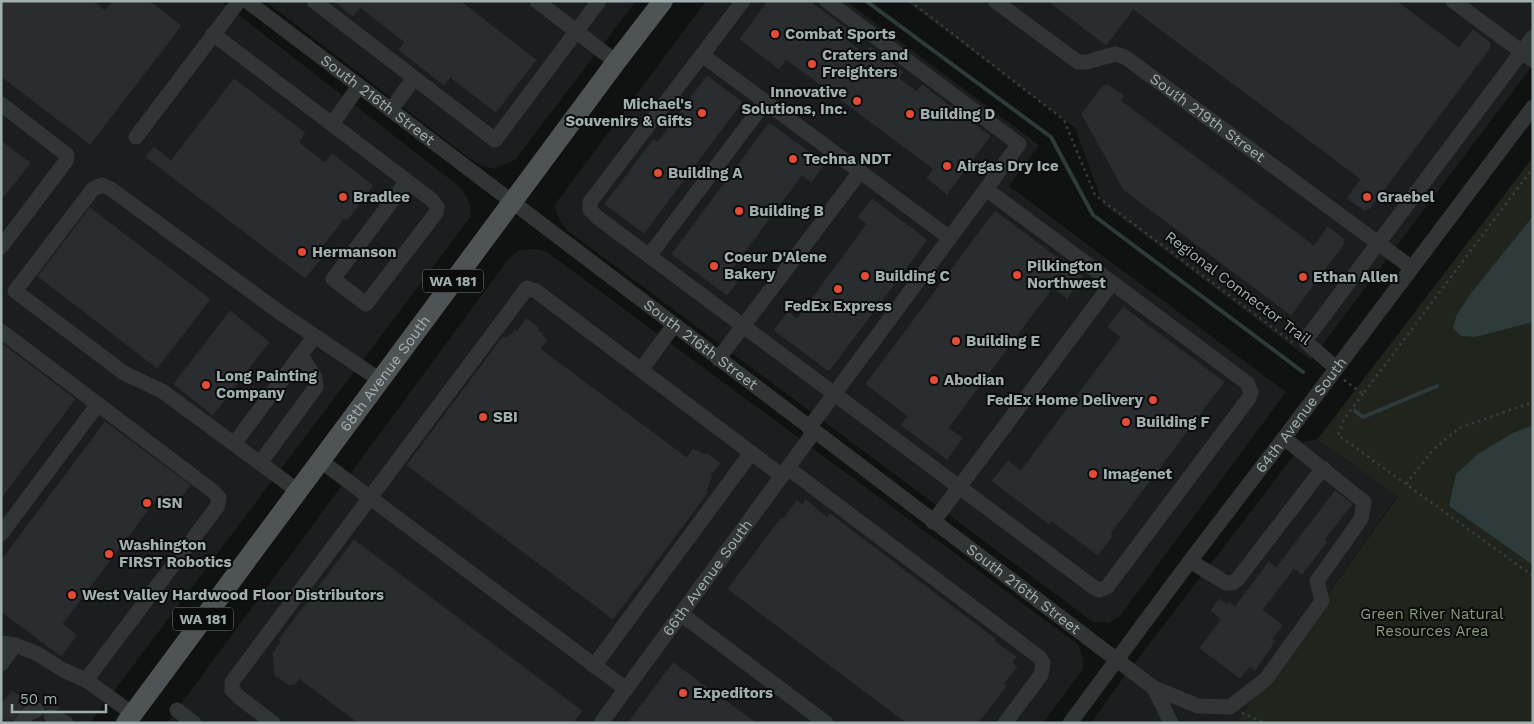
<svg xmlns="http://www.w3.org/2000/svg" width="1534" height="724" font-family="'Work Sans',sans-serif">
<style>
.built{fill:#1c1d1e}
.green{fill:#20241d}
.water{fill:#2d3b3a}
.lines{fill:none;stroke-linecap:round;stroke-linejoin:round}
.stream{stroke:#2d3b3a;stroke-width:4}
.building{fill:#2b2c2d;stroke:#2a2c2d}
.path{stroke:#383c3d;stroke-width:2.5;stroke-dasharray:2.5 4;stroke-linecap:butt}
.minor{stroke:#313536;stroke-width:15}
.major{stroke:#4e5355;stroke-width:20}
.poi-dot{fill:#e44b36;stroke:#0b0c0c;stroke-width:2}
.labels{text-anchor:middle;stroke-width:4;stroke-linejoin:round;paint-order:stroke}
.shield{fill:#0b0c0c;stroke:#757e80;stroke-width:1}
.shield-label{font-size:14px;font-weight:bold;fill:#a2afb1}
.poi-label{font-size:15px;font-weight:bold;fill:#a2afb1;stroke:#0b0c0c;text-anchor:start}
.street-label{font-size:15px;fill:#a2afb1;stroke:#0b0c0c}
.park-label{font-size:15px;fill:#8a9b7a;stroke:#0b0c0c}
</style>
<rect width="100%" height="100%" fill="#101111"/>
<path class="built" d="M1 1H221L456 184 463 191 470 204 471 216 90 723H1Z
M265 1H636L515 160 496 168H488L476 163Z
M706 1H846L1039 145 1009 186 1286 392 1120 616 1109 623 1093 622 568 231 559 219 554 206 559 199Z
M906 1H1533V65L1311 360 1103 204 1075 128Z
M537 249 547 252 1079 645 1083 660V669L1043 723H167L509 258 520 250Z
M1317 440 1398 495 1236 723H1091L1123 678 1305 441Z"/>
<path class="green" d="M1533 157V723H1236L1398 496 1317 440Z"/>
<path class="water" d="M1533 216V322L1475 337 1461 336 1453 328 1457 314 1472 292Z
M1533 425V565L1449 506 1456 474 1478 454 1511 434Z"/>
<g class="lines">
<path class="stream" d="M866 1 1051 137 1093 215 1303 372
M1355 411 1363 417 1437 386"/>
</g>
<path class="building" d="M1 1H93L105 11 113 1H149L181 26 90 144 1 76Z
M334 1H460L536 60 496 112 450 77 444 85 399 50 405 42 360 7 353 16Z
M768 1H809L852 33 846 40 865 54 870 47 903 72 898 78 917 92 922 85 990 136 947 194 927 178 934 169 786 59 779 69 740 39Z
M1048 1H1396L1459 48 1473 30 1489 42 1490 45 1489 49 1370 208 1364 210 1347 198 1361 179 1133 9 1106 45Z
M707 76 742 102 644 233 605 204 654 139 658 142Z
M234 79 305 133 298 142 325 163 332 154 373 186 347 220 344 218 318 252 323 256 305 278 146 157 154 147 171 161Z
M1105 85 1109 86 1124 96 1121 101 1314 246 1328 227 1344 240 1343 245 1291 315 1124 190 1082 114 1102 87Z
M769 123 825 164 811 182 802 175 731 270 741 277 727 295 672 254Z
M1 141 30 163 1 200Z
M872 199 927 240 829 371 774 330 788 312 797 319 867 224 858 217Z
M90 208 210 299 157 368 38 276Z
M995 211 1083 277 1067 298 1053 287 948 428 962 438 947 459 901 425 908 416 866 384Z
M1123 307 1224 382 1110 534 1112 536 1098 555 1052 521 1049 524 992 481 1008 461 1021 471 1121 337 1108 327Z
M230 311 269 342 213 415 174 384Z
M526 319 539 328 537 330 543 334 542 336 547 340 540 349 687 458 693 449 706 455 707 454 720 463 710 476 712 477 708 483 709 484 706 490 708 492 613 619 407 465 502 338H507L509 335 511 336 515 330 517 332Z
M1 343 75 399 1 498Z
M105 422 190 485 175 505 160 494 62 624 77 635 61 656 1 611V561Z
M1335 491 1352 504 1324 540 1327 542 1302 574 1294 568 1262 610 1282 625 1272 639 1275 641 1255 670 1250 666 1240 678 1200 648 1222 619 1211 611 1219 599 1227 605 1229 602 1235 607 1269 562 1276 568Z
M806 500 827 518 830 514 995 639 994 641 1016 657 1012 662 1017 667 1003 684 1006 686 978 723H907L728 589 781 518 783 519 797 501 802 505Z
M354 540 582 711 573 723H359L299 678 295 684 289 685 275 675 273 653 281 642 279 640Z
M673 663 756 723H628Z
M12 691 29 703 22 707 13 720H5L1 717V705Z
M46 697 59 707 57 709 51 707 46 708 42 702Z"/>
<g class="lines">
<path class="path" d="M910 1 1064 120 1095 195 1293 343
M1344 380 1363 394 1533 168
M1363 394 1344 419 1338 435 1533 576
M1406 484 1433 450 1459 428 1533 402
M1242 713 1265 723"/>
<g class="minor">
<path id="s1" d="M247 1 1154 688 1198 706 1230 707 1266 679 1322 601 1317 581 1361 519 1364 502 1284 438"/>
<path d="M314 1 495 140 599 1"/>
<path d="M537 1 616 62"/>
<path d="M743 1 590 202V210L597 217 1092 586 1099 590 1107 587 1249 398 1251 392 1247 383 986 189 1019 144 827 1"/>
<path id="s2" d="M995 1 1078 62H1087L1115 54 1125 57 1412 268"/>
<path d="M1453 1 1533 60"/>
<path d="M213 34 432 200 437 207 436 213 366 304 333 279 407 181"/>
<path d="M702 55 950 238"/>
<path d="M1 104 67 155 66 161 1 247"/>
<path d="M391 110 414 78"/>
<path d="M332 124 359 86"/>
<path d="M136 137 239 1"/>
<path d="M649 256 765 102"/>
<path d="M1 331 214 492 219 498 217 507 86 680"/>
<path d="M718 359 860 172"/>
<path d="M1336 368 1307 343V338L1533 37"/>
<path d="M641 370 674 325"/>
<path d="M809 428 986 189"/>
<path d="M234 444 314 337"/>
<path d="M321 461 626 689"/>
<path d="M260 463 316 387 315 378 301 355"/>
<path d="M788 468 1039 657 1043 663 1041 675 1005 723"/>
<path d="M298 491 162 391 124 373 15 291 93 189 102 185 111 189 282 314 380 380"/>
<path d="M933 522 1112 283"/>
<path d="M1 534 98 404"/>
<path d="M1190 561 1226 583H1232L1237 580 1323 468"/>
<path d="M681 614 826 723"/>
<path d="M1 643 15 645 38 654 63 670 86 680 133 714"/>
<path d="M1 664 15 645"/>
<path d="M594 666 751 453"/>
<path d="M1154 688 1171 723"/>
<path d="M177 710 194 723"/>
<path d="M51 716 66 723"/>
<path d="M21 723 29 713 37 710"/>
<path d="M273 723 239 697 232 690V682L527 288 536 291 782 476"/>
<path id="s3" d="M601 723 814 432"/>
<path id="s4" d="M1070 723 1190 561 1284 438 1533 107"/>
</g>
<path class="major" id="s5" d="M126 723 616 62 663 1"/>
</g>
<g class="poi-dot">
<circle cx="775" cy="34" r="5"/>
<circle cx="812" cy="64" r="5"/>
<circle cx="857" cy="101" r="5"/>
<circle cx="702" cy="113" r="5"/>
<circle cx="910" cy="114" r="5"/>
<circle cx="793" cy="159" r="5"/>
<circle cx="947" cy="166" r="5"/>
<circle cx="658" cy="173" r="5"/>
<circle cx="343" cy="197" r="5"/>
<circle cx="1367" cy="197" r="5"/>
<circle cx="739" cy="211" r="5"/>
<circle cx="302" cy="252" r="5"/>
<circle cx="714" cy="266" r="5"/>
<circle cx="1017" cy="275" r="5"/>
<circle cx="865" cy="276" r="5"/>
<circle cx="1303" cy="277" r="5"/>
<circle cx="838" cy="289" r="5"/>
<circle cx="956" cy="341" r="5"/>
<circle cx="934" cy="380" r="5"/>
<circle cx="206" cy="385" r="5"/>
<circle cx="1153" cy="400" r="5"/>
<circle cx="483" cy="417" r="5"/>
<circle cx="1126" cy="422" r="5"/>
<circle cx="1093" cy="474" r="5"/>
<circle cx="147" cy="503" r="5"/>
<circle cx="109" cy="554" r="5"/>
<circle cx="72" cy="595" r="5"/>
<circle cx="683" cy="693" r="5"/>
</g>
<g class="labels">
<g class="shield">
<rect x="423" y="269.5" width="60" height="23" rx="4"/>
<rect x="173" y="607.5" width="60" height="23" rx="4"/>
</g>
<g class="shield-label">
<text x="453" y="286">WA 181</text>
<text x="203" y="624">WA 181</text>
</g>
<g class="poi-label">
<text x="785" y="39">Combat Sports</text>
<text x="822" y="60">Craters and<tspan x="822" dy="17">Freighters</tspan></text>
<text x="847" y="97" text-anchor="end">Innovative<tspan x="847" dy="17">Solutions, Inc.</tspan></text>
<text x="692" y="109" text-anchor="end">Michael's<tspan x="692" dy="17">Souvenirs &amp; Gifts</tspan></text>
<text x="920" y="119">Building D</text>
<text x="803" y="164">Techna NDT</text>
<text x="957" y="171">Airgas Dry Ice</text>
<text x="668" y="178">Building A</text>
<text x="353" y="202">Bradlee</text>
<text x="1377" y="202">Graebel</text>
<text x="749" y="216">Building B</text>
<text x="312" y="257">Hermanson</text>
<text x="724" y="262">Coeur D'Alene<tspan x="724" dy="17">Bakery</tspan></text>
<text x="1027" y="271">Pilkington<tspan x="1027" dy="17">Northwest</tspan></text>
<text x="875" y="281">Building C</text>
<text x="1313" y="282">Ethan Allen</text>
<text x="838" y="311" text-anchor="middle">FedEx Express</text>
<text x="966" y="346">Building E</text>
<text x="216" y="381">Long Painting<tspan x="216" dy="17">Company</tspan></text>
<text x="944" y="385">Abodian</text>
<text x="1143" y="405" text-anchor="end">FedEx Home Delivery</text>
<text x="493" y="422">SBI</text>
<text x="1136" y="427">Building F</text>
<text x="1103" y="479">Imagenet</text>
<text x="157" y="508">ISN</text>
<text x="119" y="550">Washington<tspan x="119" dy="17">FIRST Robotics</tspan></text>
<text x="82" y="600">West Valley Hardwood Floor Distributors</text>
<text x="693" y="698">Expeditors</text>
</g>
<g class="street-label">
<text dy="5" stroke="none"><textPath href="#s1" startOffset="164">South 216th Street</textPath></text>
<text dy="5" stroke="none"><textPath href="#s2" startOffset="254">South 219th Street</textPath></text>
<text transform="translate(1238 288) rotate(37)" y="5">Regional Connector Trail</text>
<text dy="5" stroke="none"><textPath href="#s1" startOffset="569">South 216th Street</textPath></text>
<text dy="5" stroke="none"><textPath href="#s5" startOffset="435">68th Avenue South</textPath></text>
<text dy="5" stroke="none"><textPath href="#s4" startOffset="385">64th Avenue South</textPath></text>
<text dy="5" stroke="none"><textPath href="#s3" startOffset="180">66th Avenue South</textPath></text>
<text dy="5" stroke="none"><textPath href="#s1" startOffset="974">South 216th Street</textPath></text>
</g>
<g class="park-label">
<text x="1432" y="619">Green River Natural<tspan x="1432" dy="17">Resources Area</tspan></text>
</g>
</g>
<rect width="1534" height="724" fill="none" stroke="#a2afb1" stroke-width="5"/>
<path d="M12 704v8h94v-8" fill="none" stroke="#a2afb1" stroke-width="2.5"/>
<text x="20" y="704" font-size="15" fill="#a2afb1" stroke="#0b0c0c" stroke-width="4" paint-order="stroke">50 m</text>
</svg>
